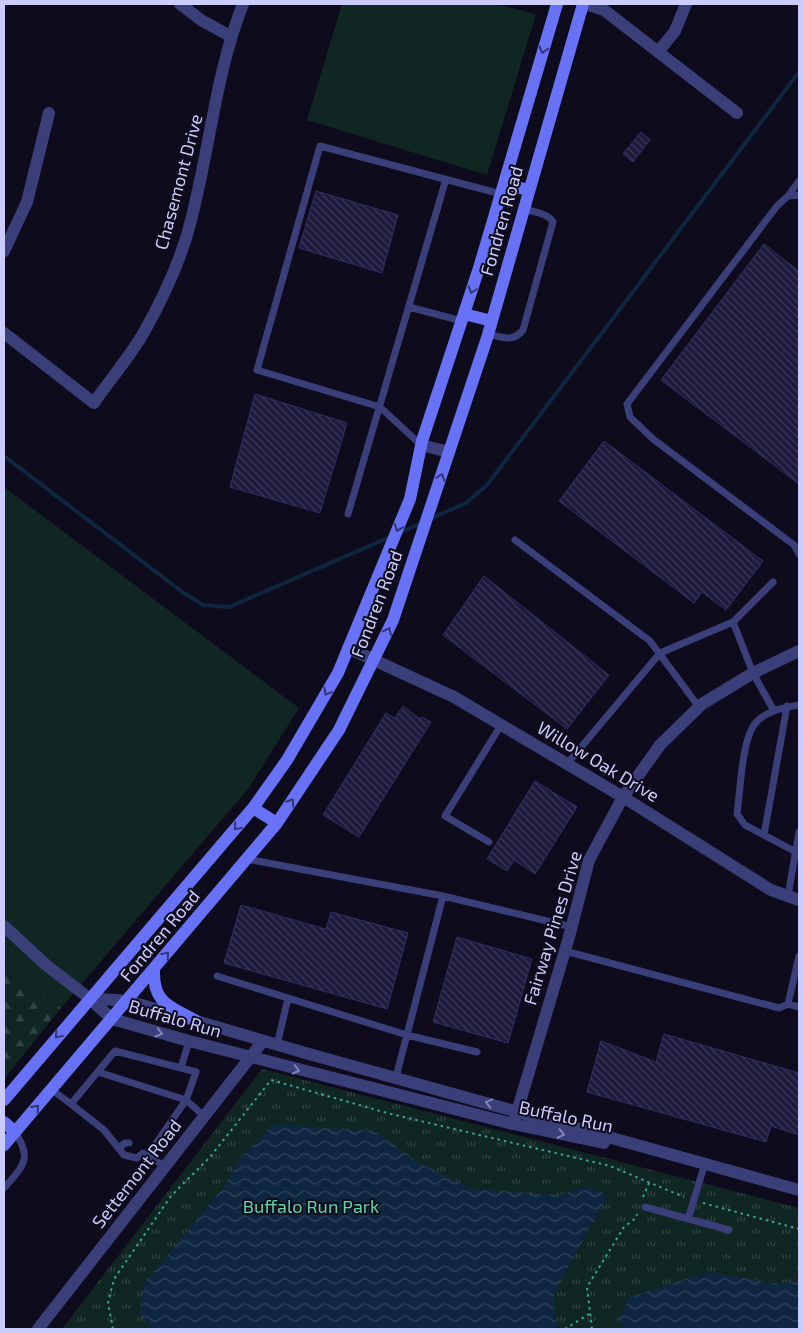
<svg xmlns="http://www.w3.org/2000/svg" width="803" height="1333" font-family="'Exo 2',sans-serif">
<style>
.grass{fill:#102623}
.forest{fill:url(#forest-firs)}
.park{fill:url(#park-tufts)}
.water{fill:url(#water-waves)}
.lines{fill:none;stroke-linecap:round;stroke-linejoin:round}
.stream{stroke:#0e263f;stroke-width:4}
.building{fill:url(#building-back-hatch);stroke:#322d67}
.path{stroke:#33a895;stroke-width:2;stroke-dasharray:2.5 4;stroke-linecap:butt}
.service{stroke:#3a3e79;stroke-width:7}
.minor{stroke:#3a3e79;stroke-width:12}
.tertiary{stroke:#3a3e79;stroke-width:12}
.secondary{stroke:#6772f7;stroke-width:12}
.oneway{stroke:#323574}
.oneway2{stroke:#8284ba}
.labels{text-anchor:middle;stroke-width:4;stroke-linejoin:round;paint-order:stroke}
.street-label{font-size:18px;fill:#cbcbfc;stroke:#0e0c1c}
.park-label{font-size:18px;fill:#5cd7ab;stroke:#0e0c1c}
</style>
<defs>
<pattern id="forest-firs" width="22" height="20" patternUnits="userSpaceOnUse" patternTransform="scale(1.25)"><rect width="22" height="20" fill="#102623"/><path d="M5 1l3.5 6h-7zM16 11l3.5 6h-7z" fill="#314444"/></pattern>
<pattern id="park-tufts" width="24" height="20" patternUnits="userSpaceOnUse" patternTransform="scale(1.25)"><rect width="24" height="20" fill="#102623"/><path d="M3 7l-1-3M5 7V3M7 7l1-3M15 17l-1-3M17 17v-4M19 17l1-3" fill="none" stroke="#314444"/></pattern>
<pattern id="water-waves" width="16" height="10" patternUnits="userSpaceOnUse" patternTransform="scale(1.25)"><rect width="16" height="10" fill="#0e263f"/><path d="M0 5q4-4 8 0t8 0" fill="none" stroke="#30445c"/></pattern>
<pattern id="building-back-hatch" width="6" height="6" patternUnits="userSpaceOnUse" patternTransform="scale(1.25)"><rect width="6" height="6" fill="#1d1a3c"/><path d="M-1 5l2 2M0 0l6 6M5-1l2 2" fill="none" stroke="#3c3a59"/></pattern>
</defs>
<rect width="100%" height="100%" fill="#0e0c1c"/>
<path class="grass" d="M342 4H496L536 14 487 175 307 120Z
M4 487 299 708 248 789 61 1008 4 965Z"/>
<path class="forest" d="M4 965 61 1008 4 1079Z"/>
<path class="park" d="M262 1069 799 1208V1329H62Z"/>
<path class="water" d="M274 1124 375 1131 418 1162 471 1189 561 1195 586 1186 608 1195 554 1294 557 1329H153L139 1314 144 1283 227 1183 240 1157Z
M708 1272 779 1284 799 1280V1329H627L618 1320 629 1297Z"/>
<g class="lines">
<path class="stream" d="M4 456 181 591 203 605 229 607 390 537
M430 519 466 503 487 485 799 72
M401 532 422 523"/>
</g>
<path class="building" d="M641 132 650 140 633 162 623 154Z
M316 191 398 215 382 273 299 248Z
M764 244 799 271V484L661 380Z
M255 394 347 423 320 513 230 487Z
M604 441 763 561 726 610 702 592 694 603 559 501Z
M484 576 609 675 567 729 443 635Z
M403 706 420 719 422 717 431 722 359 837 323 815 386 713 395 718Z
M535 781 577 807 535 874 514 860 507 871 487 859Z
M241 905 326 929 331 912 408 933 387 1009 224 963Z
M457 937 532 959 508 1043 433 1022Z
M664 1034 799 1073V1135L771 1126 766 1142 587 1092 601 1041 656 1062Z"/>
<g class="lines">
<path class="path" d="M643 1197 649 1183
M703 1203 799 1229
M113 1329 108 1303 114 1279 171 1196 210 1157 271 1080 391 1114 610 1166 684 1197
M565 1329 589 1314
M592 1329 587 1287 624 1227 636 1218 637 1214"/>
<path class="service" d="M799 195 788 196 777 206 627 404 630 417 653 439 794 545 799 554
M788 196 799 181
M409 307 462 321
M488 334C501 337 513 343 523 330L553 222C548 213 533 212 524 209
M421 445 380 407 257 370 320 146 501 194
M348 514 446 179
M515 540 650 641 699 707
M733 622 753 673 774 711
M567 764 660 653 733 622 773 582
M764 835 787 706
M489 842 445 816 501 725
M796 852 745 825 737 814C740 793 742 741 754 725 763 712 784 707 799 705
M247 859 443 896
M788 896 799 832
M565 951 779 1008 788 1004 799 1007
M217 976 407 1035 477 1052
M788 1004 799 956
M277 1045 288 998
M181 1068 196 1072 186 1100 204 1116
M98 1072 186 1100 148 1155 165 1167
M396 1077 443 896 572 927
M52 1090 71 1104 115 1051 181 1068 189 1041
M71 1104 104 1130 124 1155 137 1158 143 1153 148 1155
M119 1148 125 1143H129
M4 1188C23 1166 33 1159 15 1132
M645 1207 729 1230
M688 1219 705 1163"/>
<path class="minor" d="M180 4 201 20 230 36
M585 4 604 10 737 113
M658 52 675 31 686 4
M4 251 27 202 49 113
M4 333 94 403C110 379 130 357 144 332 161 302 177 268 187 235 209 159 214 77 243 4
M421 445 449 452
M348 648 454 697 623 797 771 890 799 900
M4 926 46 965 89 998
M514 1122 569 937 589 860 623 797 660 745 702 704 753 673 799 651
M38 1329 263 1041"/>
<path class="tertiary" d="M89 998 128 1001 309 1054 799 1190
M89 998 112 1019 189 1041 513 1124 604 1143"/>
<path class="secondary" d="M504 184 529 190
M464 314 492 321
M253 808 277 823
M154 970C153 1004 170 1006 196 1021
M4 1100 253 808 287 760 338 673 410 499 422 441 479 268 557 4
M4 1122 15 1132
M4 1145 277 823 339 730 393 620 487 338 583 4"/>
</g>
<defs><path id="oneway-chevron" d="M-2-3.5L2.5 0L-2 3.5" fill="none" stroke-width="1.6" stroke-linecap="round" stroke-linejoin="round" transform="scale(1.25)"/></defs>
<g class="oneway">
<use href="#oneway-chevron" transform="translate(543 50) rotate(107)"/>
<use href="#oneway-chevron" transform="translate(472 290) rotate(108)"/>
<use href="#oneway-chevron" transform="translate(441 477) rotate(-72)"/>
<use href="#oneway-chevron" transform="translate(398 528) rotate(112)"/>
<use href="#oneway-chevron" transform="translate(388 631) rotate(-65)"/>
<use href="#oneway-chevron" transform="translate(327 692) rotate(121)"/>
<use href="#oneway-chevron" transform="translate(291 802) rotate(-57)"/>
<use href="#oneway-chevron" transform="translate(237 827) rotate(130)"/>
<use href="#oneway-chevron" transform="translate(166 955) rotate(-50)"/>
<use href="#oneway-chevron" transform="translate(58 1035) rotate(130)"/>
<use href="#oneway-chevron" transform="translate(36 1108) rotate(-49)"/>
</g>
<g class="oneway2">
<use href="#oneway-chevron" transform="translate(159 1033) rotate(16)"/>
<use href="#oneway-chevron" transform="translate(296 1070) rotate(14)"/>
<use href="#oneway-chevron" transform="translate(489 1103) rotate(-165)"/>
<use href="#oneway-chevron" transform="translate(561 1134) rotate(12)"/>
</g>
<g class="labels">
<g class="street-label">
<text transform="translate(179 182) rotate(-75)" y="6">Chasemont Drive</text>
<text transform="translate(502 221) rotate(-74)" y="6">Fondren Road</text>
<text transform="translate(377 604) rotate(-69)" y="6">Fondren Road</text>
<text transform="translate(598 762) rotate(31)" y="6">Willow Oak Drive</text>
<text transform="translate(553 928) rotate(-73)" y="6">Fairway Pines Drive</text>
<text transform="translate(160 936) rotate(-50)" y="6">Fondren Road</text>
<text transform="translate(175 1019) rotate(16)" y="6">Buffalo Run</text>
<text transform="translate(566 1117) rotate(12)" y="6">Buffalo Run</text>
<text transform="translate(137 1174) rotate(-52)" y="6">Settemont Road</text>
</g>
<g class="park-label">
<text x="311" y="1213">Buffalo Run Park</text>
</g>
</g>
<rect width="803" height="1333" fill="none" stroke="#cbcbfc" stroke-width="10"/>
</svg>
